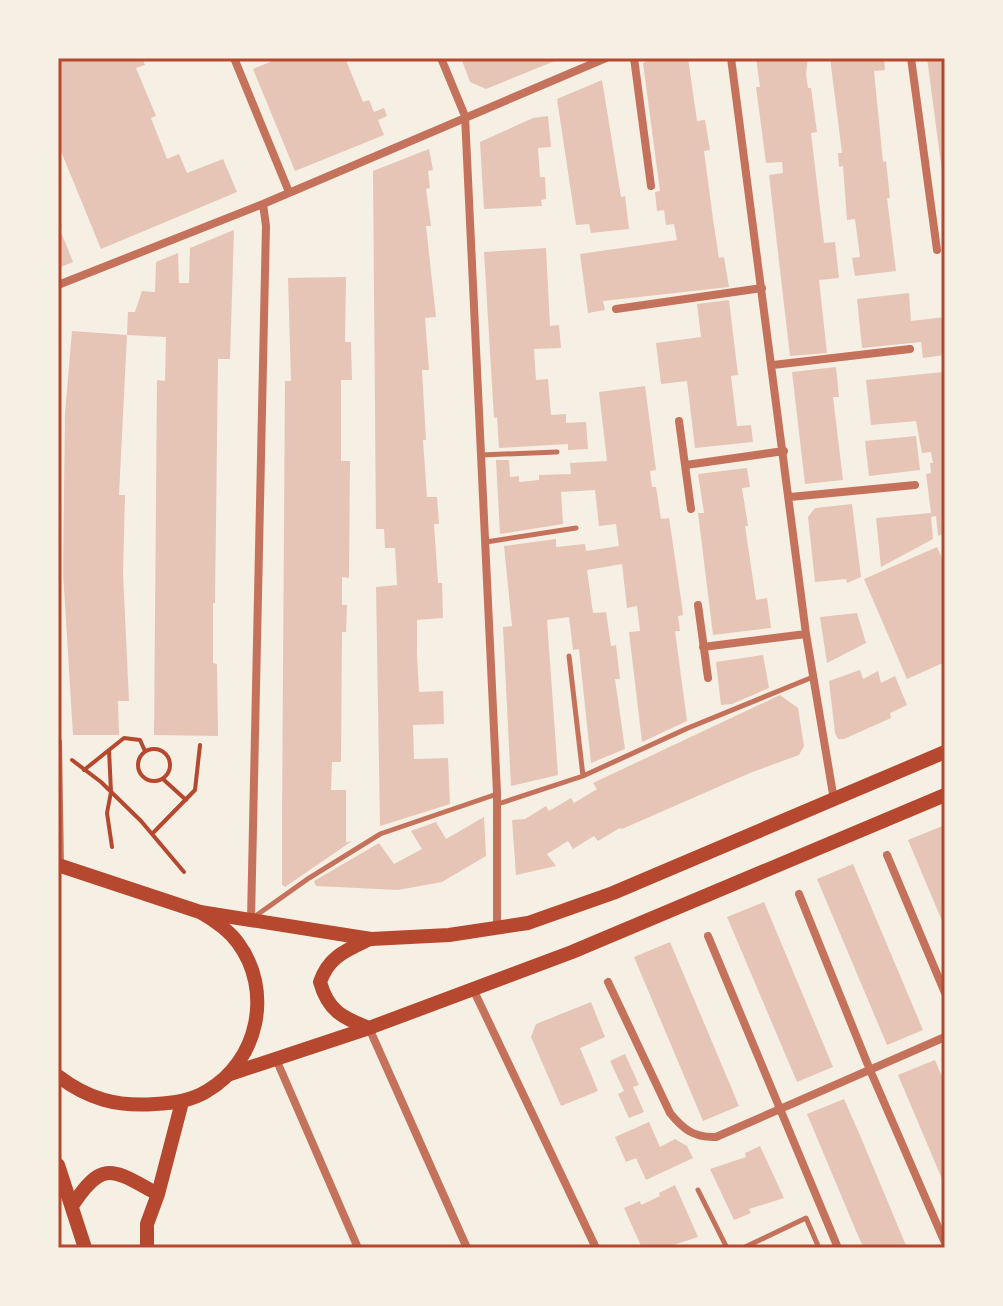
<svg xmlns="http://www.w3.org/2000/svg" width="1003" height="1306" font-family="'PT Serif',serif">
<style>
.building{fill:#e6c5b7}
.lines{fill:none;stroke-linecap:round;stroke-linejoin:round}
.path{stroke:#b5482f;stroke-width:4}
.service{stroke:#c5725c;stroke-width:5}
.minor{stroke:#c5725c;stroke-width:8}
.secondary{stroke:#b5482f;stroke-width:14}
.primary{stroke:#b5482f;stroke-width:14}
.neatline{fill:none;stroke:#b5482f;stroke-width:3}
</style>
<rect width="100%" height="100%" fill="#f6efe4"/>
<path class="building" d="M58 58H142L145 65 136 68 156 116 151 118 167 159 179 154 187 173 223 159 237 192 101 249 58 144Z
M280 58H345L363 102 369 100 374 112 384 108 387 116 378 120 384 135 295 171 253 69Z
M461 58H562L486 89 470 82Z
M655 58H688L697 121 705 120 710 150 704 151 713 219 719 258 724 257 729 287 603 301 605 310 588 313 580 254 677 240 674 224 666 225 664 210 657 211 655 192 660 191 643 63Z
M756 58H808L806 74 808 88H811L817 132 811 133 824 243 835 242 839 278 819 280 827 353 790 356 769 175 783 173 782 162 766 163 756 87H760Z
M830 58H884L885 70 874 71 883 162 886 161 890 198H887L896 271 855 276 852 258 860 257 855 219 847 220 843 166 839 167 838 153H842Z
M927 58H945V179H943Z
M602 80 621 197 625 196 629 229 591 233 589 224 576 225 557 99Z
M548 116 551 147 538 148 540 177H545L546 199 541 200 542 206 484 209 480 142 533 118Z
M429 149 433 170 428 171 430 188 426 189 431 226H426L436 317 425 318 429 370H422L426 440H423L427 497H437L439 524H434L438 583H442L443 618 417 620V654L419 692 443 691 444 724 413 725 414 759 448 758 450 804 380 826 376 587 397 585 395 548H385L384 529H376L373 171Z
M58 215 62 226 59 227 73 262 58 268Z
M234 230 230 359H218L215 603H213V663L217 664 218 736 154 735 157 380 165 381 166 337 127 335 128 312H135L142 291 155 292 156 262 178 253 179 283H189L190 248Z
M546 248 550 326 559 325 561 348 534 349 536 380 548 379 551 415 566 414V423L586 422 588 449 568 450V444L499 448 497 417 494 418 484 252Z
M346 277 345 342H351L352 380H341V461H350L349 578 342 577V605H347L346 632H342L341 762H332L331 790H346V842L352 841 285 887 282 885V814L285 381H291L288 278Z
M909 293 911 321 945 317V355L923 358 921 342 862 348 857 299Z
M729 300 738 375 731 376 737 426 751 425 753 442 695 448 687 381 661 384 656 343 701 337 697 304Z
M72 331 127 335 119 495H125L123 573 129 701H118L119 735H73L63 572 65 413Z
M836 367 839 397H833L843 480 805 484 792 372Z
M943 372 945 533 938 536 936 516 931 517 933 539 881 567 876 518 931 513 926 474 931 473 930 463H933L931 452 922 453 916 421 871 425 866 380Z
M645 386 656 470 650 471 652 487H656L661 519 669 518 681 599 683 615 678 616 680 631H675L687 721 642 742 629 632 640 631 637 606 627 608 622 564 587 570 593 613 606 612 611 646 616 645 620 679H615L625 749 591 763 579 649 573 650 569 617 547 620 558 775 511 786 503 627 512 626 504 546 556 539V547L585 544 586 551 619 546 616 524 599 526 595 490 561 492 563 524 500 534 496 460H509L510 477 519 476V482L539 480V475L571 474 570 463 607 461 599 392Z
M916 436 920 470 869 476 865 441Z
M747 468 750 487 742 488 748 526H745L756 600 767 598 771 628 713 635 698 513H704L698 474Z
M852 504 861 577 847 583 846 579 815 582 808 517 815 508Z
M937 547 945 565V662L907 679 864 579Z
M857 613 866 643 827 663 820 617Z
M763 655 769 688 732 704 721 705 716 662Z
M860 670 863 679 878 671 881 683 895 676 907 705 890 713 891 718 844 739H838L835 733 829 681Z
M780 695 798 708 804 746 799 755 750 773 622 829 620 828 598 841 594 836 573 849 568 841 547 854 556 866 516 875 512 820 525 819 546 806 549 811 571 798 574 803 597 789 593 783Z
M484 817 486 856 442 882 398 890 316 886 314 881 379 843 394 864 422 849 411 831 436 822 446 839Z
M945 825V928L908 840Z
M853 864 923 1030 887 1045 817 879Z
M764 902 833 1067 797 1082 727 917Z
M670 942 739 1106 703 1121 634 957Z
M591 1002 605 1037 580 1048 598 1091 561 1106 531 1037 536 1024Z
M625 1054 639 1085 633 1087 644 1112 629 1118 618 1094 624 1091 610 1061Z
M935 1060 945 1084V1186L898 1075Z
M844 1099 862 1140 907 1248H864L859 1238 807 1114Z
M649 1122 660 1147 675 1139 687 1146 693 1158 646 1180 636 1158 626 1162 615 1137Z
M760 1146 784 1198 749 1209 751 1213 734 1220 710 1169 746 1157 745 1153Z
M675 1185 698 1237 664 1248H642L624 1208 640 1201 641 1205 660 1196 659 1193Z"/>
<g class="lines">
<path class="path" d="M138 765a16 16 0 1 1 32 0a16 16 0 1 1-32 0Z
M109 750 124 738 140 740 145 751
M72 760 101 782 141 821 184 872
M84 770 109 750 111 792 107 813 112 847
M164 780 186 800
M153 833 195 790 200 745"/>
<path class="service" d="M481 455 557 452
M486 542 576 528
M569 656 583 776
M498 804 583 776 688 728 813 677
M254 917 309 878 380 834 497 794
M698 1190 727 1248
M743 1248 806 1218 819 1248"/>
<path class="minor" d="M234 58 289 192
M441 58 465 116 497 793V929
M634 58 651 186
M731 58 806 634 834 800
M911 58 937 250
M58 285 263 204 606 58
M616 309 762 288
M773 365 910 349
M679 421 691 509
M686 465 784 451
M790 497 915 485
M698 605 708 678
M703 647 806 634
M58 742 60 866
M887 855 945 993
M799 894 870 1070 945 1243
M251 919 266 226 263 204
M708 936 838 1248
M608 982 670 1113C683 1129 694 1138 716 1137L945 1037
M473 989 596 1248
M369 1028 467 1248
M276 1059 358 1248"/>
<path class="secondary" d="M200 912 371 939 449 935 528 923 613 893 945 752
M369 1028C343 1018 328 1011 320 982 329 956 347 950 370 939
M230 1074 369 1028 572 952 945 795"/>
<path class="primary" d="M58 865 200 912C214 920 228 929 238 943 273 990 259 1061 207 1091 191 1101 173 1103 155 1104 117 1107 88 1099 58 1076
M58 1165 85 1248
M72 1206C103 1158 113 1170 158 1194
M147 1248V1224L158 1194 182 1102"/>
</g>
<rect width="1003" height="1306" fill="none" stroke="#f6efe4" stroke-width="120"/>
<rect x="60" y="60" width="883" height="1186" class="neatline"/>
</svg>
